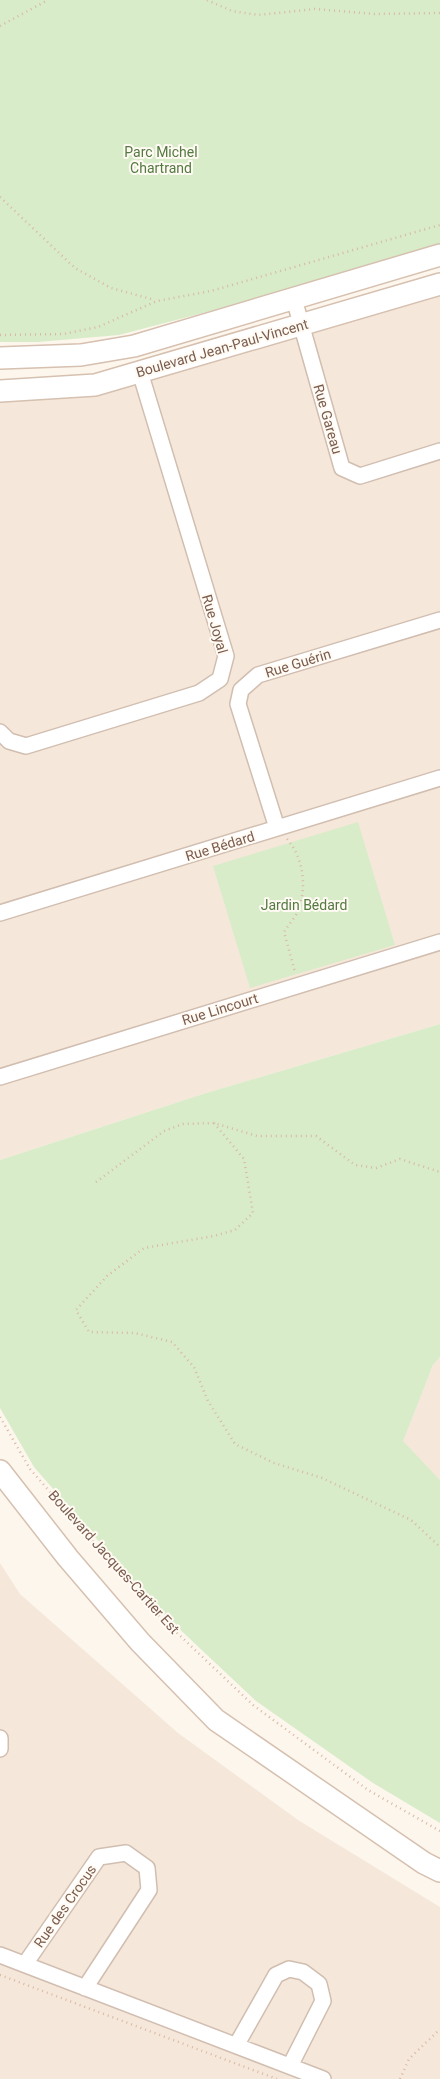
<svg xmlns="http://www.w3.org/2000/svg" width="440" height="2079" font-family="Roboto,sans-serif">
<style>
.residential{fill:#f5e8da}
.green{fill:#d8ecc9}
.lines{fill:none;stroke-linecap:round;stroke-linejoin:round}
.street-casing{stroke:#d1beb0;stroke-width:18}
.secondary-casing{stroke:#d6c0b0;stroke-width:24}
.path{stroke:#d9b8a5;stroke-width:2.5;stroke-dasharray:1 4;stroke-linecap:butt}
.street{stroke:#fff;stroke-width:15}
.secondary{stroke:#fff;stroke-width:21}
.labels{text-anchor:middle;stroke-width:4;stroke-linejoin:round;paint-order:stroke}
.park-label{font-size:14px;fill:#537a41;stroke:#fffaf3}
.street-label{font-size:14px;fill:#7a5c4d;stroke:#fffaf3}
</style>
<rect width="100%" height="100%" fill="#fdf6ec"/>
<path class="residential" d="M440 290V1024L203 1094 0 1160V398Z
M440 1357V1480L402 1442 433 1365Z
M0 1563 20 1594 178 1733 298 1820 440 1907V2079H0Z"/>
<path class="green" d="M0 0H440V245L290 290 119 335 38 342H0Z
M358 822 395 945 250 988 213 866Z
M440 1024V1357L433 1365 403 1441 440 1480V1823L373 1783 256 1701 156 1607 34 1467 0 1408V1160L203 1094Z"/>
<g class="lines">
<g class="street-casing">
<path id="street" d="M294 299 342 468 360 476 440 451
M0 732 9 741 26 746 199 693 220 679 226 656 140 372
M277 828 238 704 241 690 258 675 440 620
M0 913 440 778
M0 1077 440 942
M0 1738V1749
M0 1955 323 2079
M25 1964 99 1857 126 1853 147 1868 149 1890 85 1988
M237 2044 276 1975 289 1969 303 1972 319 1984 323 2001 290 2066"/>
</g>
<g class="secondary-casing">
<path id="secondary" d="M0 358 81 355 134 346 440 255
M0 391 95 385 440 284
M0 1471 68 1558 140 1642 216 1720 424 1863 440 1871"/>
</g>
<path class="path" d="M207 0 232 11 258 15 315 9 375 14 440 13
M0 26 48 0
M0 197 75 268 111 288 155 300
M0 335 64 334 98 327 157 301 211 291 440 225
M287 839C303 857 307 885 299 909 296 917 288 925 284 932L295 972
M214 1123 244 1159 253 1213 235 1230 214 1236 144 1248 107 1276 76 1310 89 1332 135 1333 172 1342 194 1367 208 1401 235 1444 274 1463 322 1478 411 1520 440 1547
M96 1182 164 1131 183 1124 214 1123 257 1136H316L355 1165 376 1168 400 1159 440 1172
M0 1417 30 1469 153 1610 253 1705 368 1790 440 1831
M0 1975 277 2079
M400 2079 409 2059 440 2029"/>
<use href="#street" class="street"/>
<use href="#secondary" class="secondary"/>
</g>
<g class="labels">
<g class="park-label">
<text x="161" y="157">Parc Michel<tspan x="161" dy="16">Chartrand</tspan></text>
<text x="304" y="910">Jardin Bédard</text>
</g>
<g class="street-label">
<text transform="translate(222 348) rotate(-16)" y="5">Boulevard Jean-Paul-Vincent</text>
<text transform="translate(328 419) rotate(74)" y="5">Rue Gareau</text>
<text transform="translate(215 624) rotate(74)" y="5">Rue Joyal</text>
<text transform="translate(298 663) rotate(-17)" y="5">Rue Guérin</text>
<text transform="translate(220 846) rotate(-17)" y="5">Rue Bédard</text>
<text transform="translate(220 1009) rotate(-17)" y="5">Rue Lincourt</text>
<text transform="translate(114 1562) rotate(48)" y="5">Boulevard Jacques-Cartier Est</text>
<text transform="translate(65 1906) rotate(-55)" y="5">Rue des Crocus</text>
</g>
</g>
</svg>
